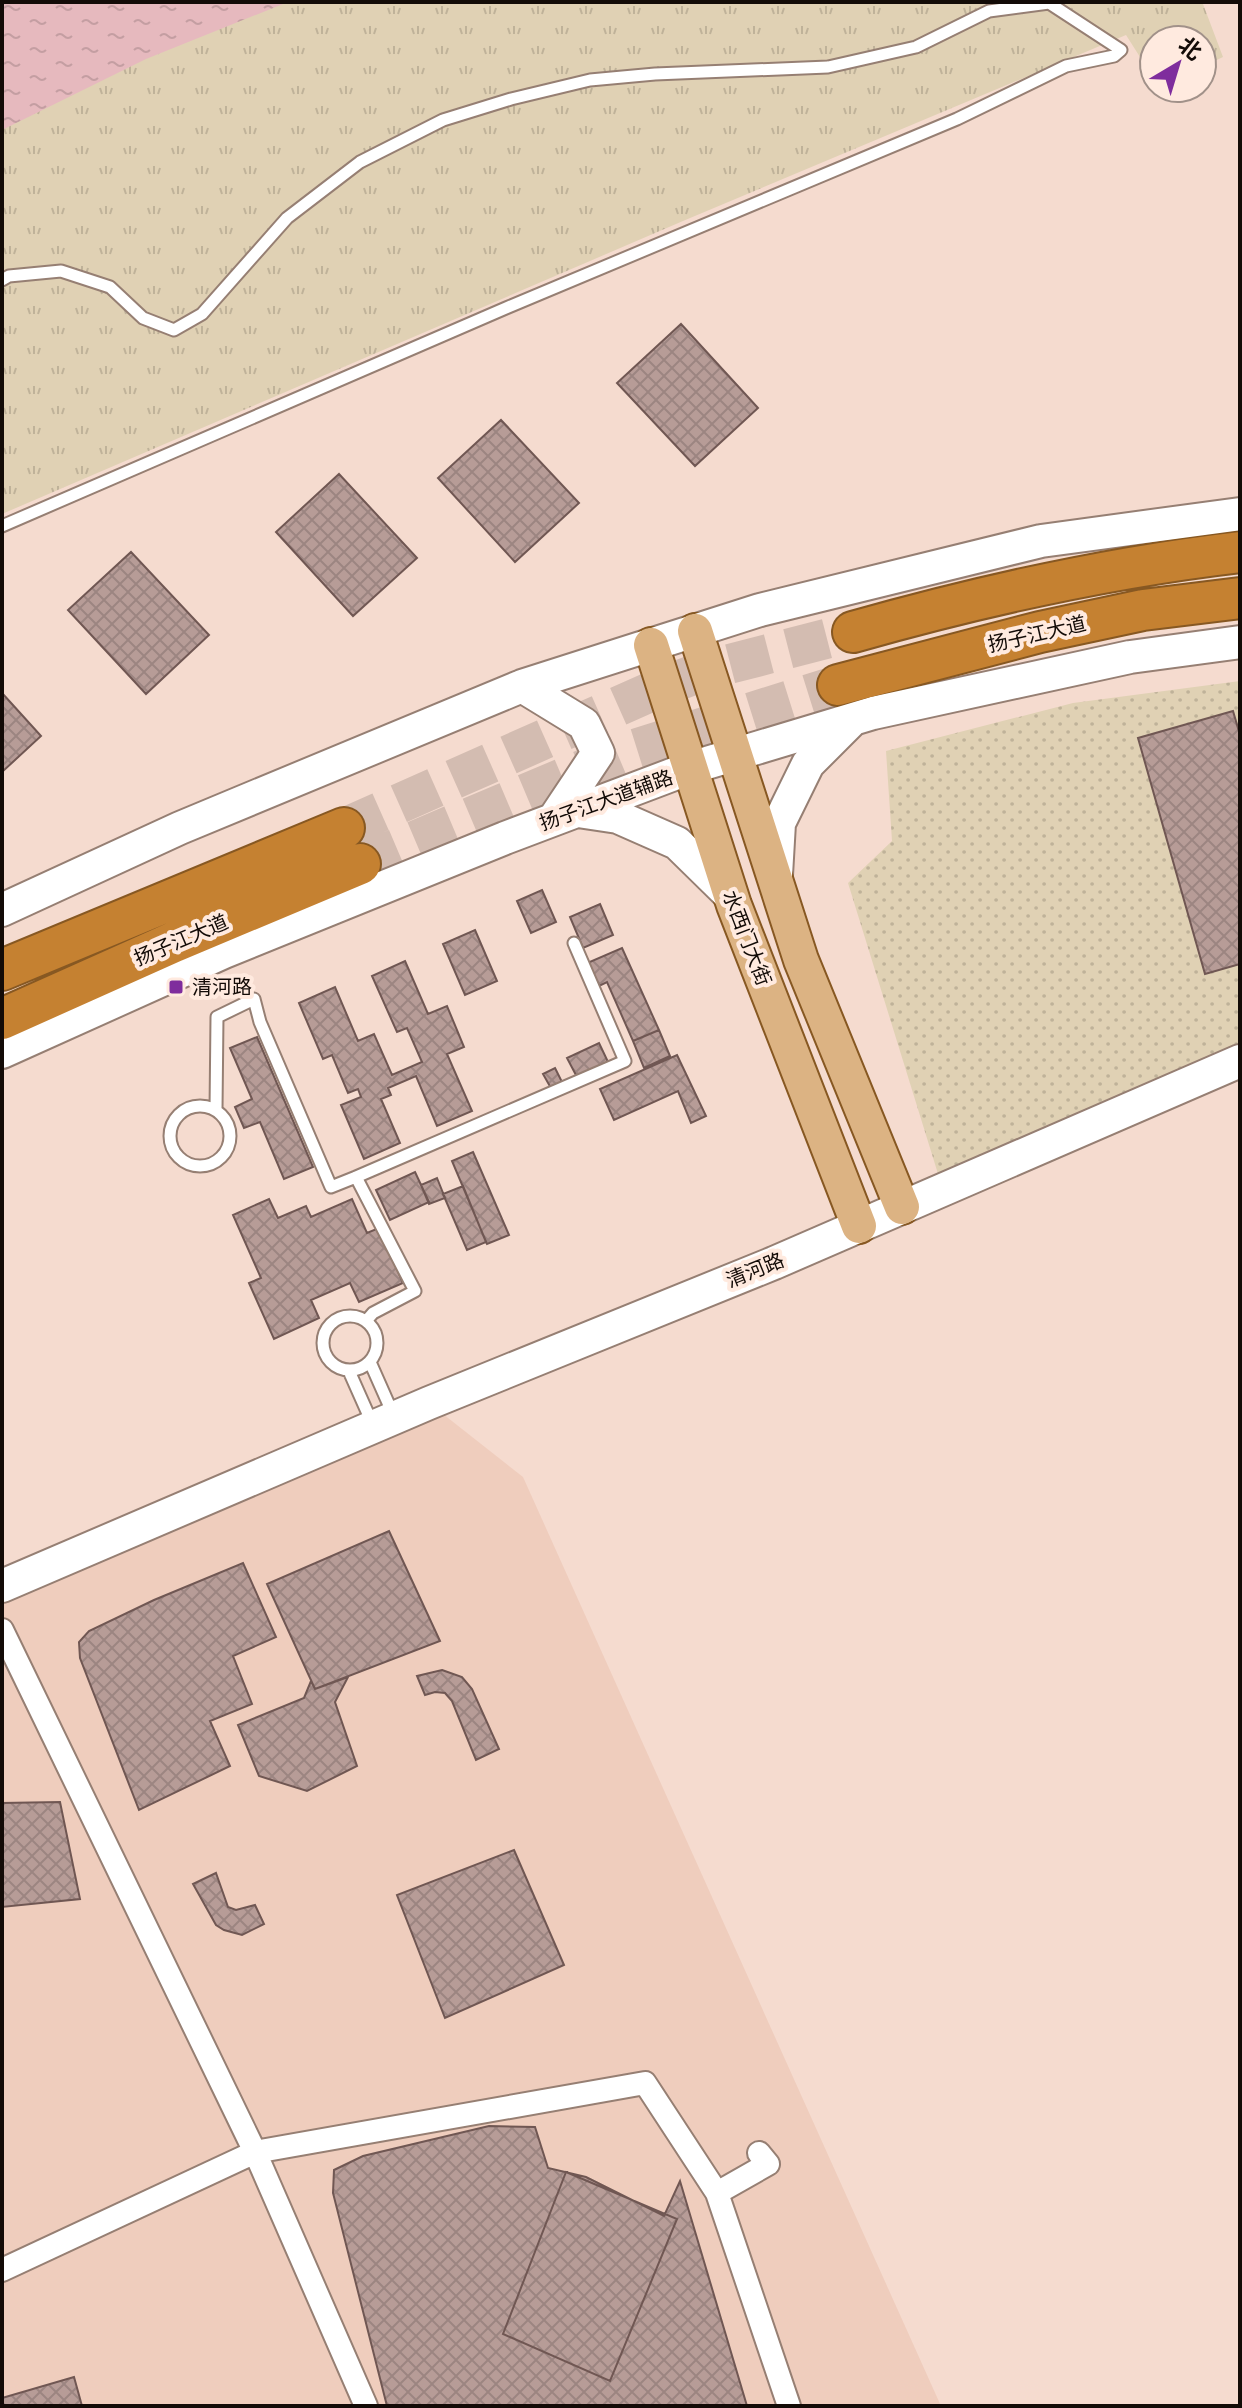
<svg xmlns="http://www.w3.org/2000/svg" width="1242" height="2408" font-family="Quicksand,'Noto Sans SC',sans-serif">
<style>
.built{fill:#efcdbd}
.grass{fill:url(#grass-dots)}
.park{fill:url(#park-tufts)}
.water{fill:url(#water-ripples)}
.building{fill:url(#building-cross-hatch);stroke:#705753;stroke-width:2}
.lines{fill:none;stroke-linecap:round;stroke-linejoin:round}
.highway-tunnel{stroke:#d3bcb1;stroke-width:40;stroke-dasharray:40 20;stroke-linecap:butt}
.lane-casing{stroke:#967f73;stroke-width:15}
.street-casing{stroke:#967f73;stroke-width:26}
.secondary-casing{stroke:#967f73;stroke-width:36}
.primary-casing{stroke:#875822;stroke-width:38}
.highway-casing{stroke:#875822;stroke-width:44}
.lane{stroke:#fff;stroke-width:11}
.street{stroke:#fff;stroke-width:22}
.secondary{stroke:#fff;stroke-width:32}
.primary{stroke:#dcb383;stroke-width:34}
.highway{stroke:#c58131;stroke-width:40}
.poi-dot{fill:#7f2d9d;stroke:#ffeadf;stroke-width:3}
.labels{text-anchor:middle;stroke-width:8;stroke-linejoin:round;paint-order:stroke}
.street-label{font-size:20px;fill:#130b07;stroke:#ffeadf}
.poi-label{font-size:20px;fill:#130b07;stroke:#ffeadf;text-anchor:start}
</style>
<defs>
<pattern id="grass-dots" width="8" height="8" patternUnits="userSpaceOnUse" patternTransform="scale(2)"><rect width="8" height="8" fill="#e0d1b4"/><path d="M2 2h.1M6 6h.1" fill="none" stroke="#bfb299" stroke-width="1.8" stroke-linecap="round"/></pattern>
<pattern id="park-tufts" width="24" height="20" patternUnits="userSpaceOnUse" patternTransform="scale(2)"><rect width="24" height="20" fill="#e0d1b4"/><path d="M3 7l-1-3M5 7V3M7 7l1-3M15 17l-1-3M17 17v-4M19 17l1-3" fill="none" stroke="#bfb299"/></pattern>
<pattern id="water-ripples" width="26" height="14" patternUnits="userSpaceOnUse" patternTransform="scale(2)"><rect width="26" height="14" fill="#e6b9be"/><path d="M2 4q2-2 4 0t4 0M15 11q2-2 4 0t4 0" fill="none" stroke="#c49ea2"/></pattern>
<pattern id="building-cross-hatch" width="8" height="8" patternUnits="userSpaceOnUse" patternTransform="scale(2)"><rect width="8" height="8" fill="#b79c97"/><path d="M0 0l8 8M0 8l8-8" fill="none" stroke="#9c8581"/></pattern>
</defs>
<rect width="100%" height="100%" fill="#f5dbcf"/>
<path class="built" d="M429 1403 523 1477 941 2406H2V1592Z"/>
<path class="grass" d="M1240 681V1061L943 1190 848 883 892 841 886 751 1073 703Z"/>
<path class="park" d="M155 2H1207L1203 4 1223 57 1202 67V40H1154V73L1147 68 1126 35 683 221 2 514V66Z"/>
<path class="water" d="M2 2H288L146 59 2 130Z"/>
<path class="building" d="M681 324 758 408 695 466 617 383Z
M501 420 579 503 515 562 438 478Z
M339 474 417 558 353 616 276 532Z
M131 552 209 635 146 694 68 610Z
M2 693 41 736 2 772Z
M1233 711 1240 735V964L1205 974 1138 738Z
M542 890 556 922 531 933 517 901Z
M600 904 613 935 583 948 570 917Z
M475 930 497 981 465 995 443 944Z
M622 948 659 1030 633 1041 607 982 595 988 585 964Z
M405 961 428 1014 447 1006 464 1047 447 1054 472 1111 437 1126 416 1076 388 1088 391 1095 381 1099 400 1143 364 1159 341 1105 361 1097 358 1089 348 1093 332 1055 323 1059 299 1003 335 987 358 1041 374 1034 392 1075 422 1062 407 1028 397 1032 372 976Z
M659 1030 670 1056 644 1068 633 1041Z
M257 1037 313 1167 284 1179 260 1122 244 1128 235 1107 252 1099 230 1048Z
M599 1043 609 1064 578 1079 567 1058Z
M677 1055 706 1116 691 1123 678 1091 614 1120 600 1089Z
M555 1068 563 1084 552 1090 543 1074Z
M473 1152 509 1235 487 1244 452 1161Z
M415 1172 429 1202 390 1220 376 1190Z
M437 1178 445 1198 429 1204 421 1185Z
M463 1186 486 1242 467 1250 443 1194Z
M269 1199 278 1218 306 1206 311 1217 352 1199 367 1233 379 1228 403 1283 359 1302 350 1283 311 1300 319 1318 274 1339 249 1283 261 1278 233 1215Z
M389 1531 440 1641 315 1689 267 1584Z
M243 1563 276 1637 233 1656 252 1704 210 1721 230 1766 139 1810 80 1658 79 1642 89 1631 154 1600Z
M442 1670 462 1677 472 1689 499 1749 476 1760 452 1701 445 1693 435 1692 425 1695 417 1676Z
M348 1677 335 1702 357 1766 307 1791 259 1776 238 1725 304 1698 311 1681 315 1689Z
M60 1802 80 1899 2 1907V1803Z
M514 1850 564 1965 445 2018 397 1895Z
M216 1873 228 1907 236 1910 255 1905 264 1924 242 1935 224 1930 216 1925 193 1884Z
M489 2126 535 2127 548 2168 586 2177 664 2216 680 2181 747 2406H387L333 2193 334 2170 363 2156Z
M566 2172 677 2219 610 2381 503 2334Z
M74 2377 82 2406H2V2398Z"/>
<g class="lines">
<path class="highway-tunnel" d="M344 828 664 686 706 670 853 632
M360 864 622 753 838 685"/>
<g class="lane-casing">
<path id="lane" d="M2 280 9 276 61 271 110 287 143 318 174 330 202 314 287 218 360 162 443 120 511 99 590 80 655 74 828 67 916 47 989 11 1049 3 1121 50 1114 56 1066 66 957 119 506 308 2 526
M170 1136a30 30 0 1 1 60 0a30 30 0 1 1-60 0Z
M216 1110 217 1017 254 999 260 1022 331 1187 356 1177
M323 1343a27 27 0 1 1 54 0a27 27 0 1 1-54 0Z
M366 1321 373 1313 415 1291 356 1177 625 1061 574 943
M370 1362 393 1414
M349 1371 373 1425"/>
</g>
<g class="street-casing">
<path id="street" d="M2 1630 255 2152 366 2406
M717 2193 768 2164 759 2153
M2 2270 255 2152 645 2083 717 2193 789 2406"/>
</g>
<g class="secondary-casing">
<path id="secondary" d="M522 686 584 724 598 753 554 819
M578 811 618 817 677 843 730 895
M776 875 779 823 808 764 850 722
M2 910 180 828 522 686 760 610 1041 541 1240 514
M2 1052 224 952 505 838 690 768 873 713 1130 657 1240 642
M2 1586 429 1403 774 1263 1240 1061"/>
</g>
<g class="primary-casing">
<path id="primary" d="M695 631 801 960 902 1207
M651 645 734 905 859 1226"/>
</g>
<g class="highway-casing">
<path id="highway" d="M853 632C980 596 1110 567 1240 552
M838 685 1040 632 1143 610 1240 598
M2 970 344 828
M2 1019 174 942 360 864"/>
</g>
<use href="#lane" class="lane"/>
<use href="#street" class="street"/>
<use href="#secondary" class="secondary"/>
<use href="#primary" class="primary"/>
<use href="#highway" class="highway"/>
</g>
<rect class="poi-dot" x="168" y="979" width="16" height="16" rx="4"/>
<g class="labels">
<g class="street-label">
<text transform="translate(1037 634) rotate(-13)" y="7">扬子江大道</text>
<text transform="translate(606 800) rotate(-20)" y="7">扬子江大道辅路</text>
<text transform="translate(747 938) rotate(69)" y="7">水西门大街</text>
<text transform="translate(181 940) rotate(-23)" y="7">扬子江大道</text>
<text transform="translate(755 1270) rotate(-22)" y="7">清河路</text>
</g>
<g class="poi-label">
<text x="192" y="994">清河路</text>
</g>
</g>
<rect width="1242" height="2408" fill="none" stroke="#130b07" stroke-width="8"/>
<g transform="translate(1178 64) rotate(38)"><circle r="38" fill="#ffeadf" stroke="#a19189" stroke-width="2"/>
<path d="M0-6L14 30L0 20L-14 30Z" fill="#7f2d9d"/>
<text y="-12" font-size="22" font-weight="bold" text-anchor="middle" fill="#130b07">北</text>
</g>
</svg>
